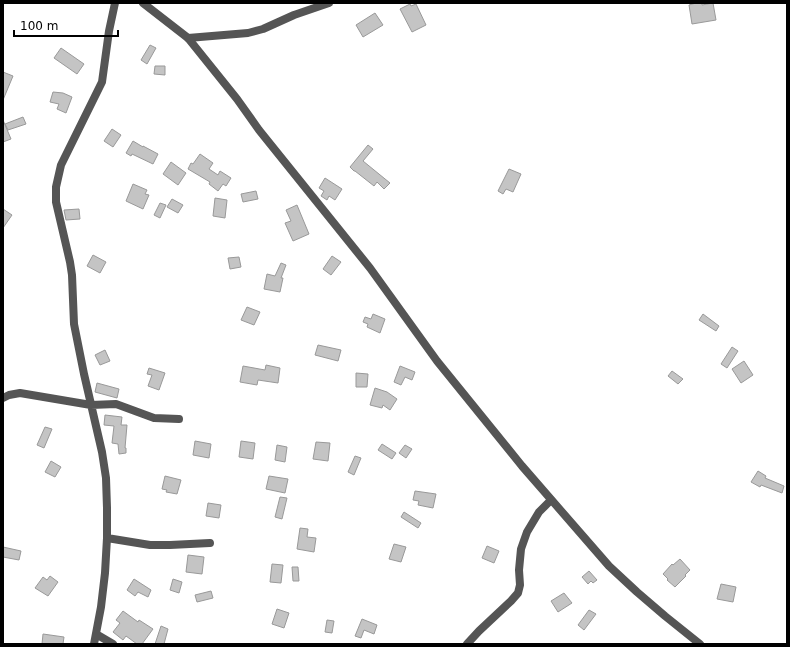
<svg xmlns="http://www.w3.org/2000/svg" width="790" height="647" font-family="'DejaVu Sans',sans-serif">
<style>
.building{fill:#c4c4c4;stroke:#999}
.lines{fill:none;stroke-linecap:round;stroke-linejoin:round}
.minor{stroke:#555;stroke-width:8}
.tertiary{stroke:#555;stroke-width:8}
</style>
<rect width="100%" height="100%" fill="#fff"/>
<path class="building" d="M696 3H702V5L713 3 716 20 692 24 689 5Z
M410 4 411 6 416 4 426 25 412 32 400 9Z
M375 13 383 25 363 37 356 25Z
M150 45 156 48 147 64 141 60Z
M61 48 84 64 77 74 54 58Z
M155 66H165V75L154 74Z
M3 72 13 76 3 100Z
M53 92 63 93 72 97 66 113 57 109 59 104 50 102Z
M23 117 26 124 8 130 5 124Z
M3 120 11 139 3 142Z
M112 129 121 135 113 147 104 141Z
M133 141 143 147V146L158 154 153 164 132 154 131 156 126 153Z
M368 145 373 149 363 161 390 183 384 189 377 182 374 186 355 171H354L350 167Z
M200 154 213 163 209 169 218 175 220 171 231 178 226 186 223 184 218 191 209 184 210 182 188 169 191 163 193 164Z
M171 162 186 173 178 185 163 174Z
M509 169 521 174 513 192 506 189 503 194 498 191Z
M325 178 342 189 335 200 329 196 327 200 321 196 324 191 319 188Z
M133 184 147 190 145 194 149 195 143 209 126 201Z
M256 191 258 199 243 202 241 194Z
M215 198 227 200 225 218 213 216Z
M172 199 183 205 178 213 167 207Z
M160 203 166 205 160 218 154 215Z
M297 205 309 234 293 241 285 223 291 221 286 210Z
M3 209 12 215 3 228Z
M79 209 80 219 66 220 64 210Z
M93 255 106 262 100 273 87 266Z
M332 256 341 262 331 275 323 269Z
M239 257 241 267 230 269 228 258Z
M281 263 286 265 281 278H283L280 292 264 289 267 274 275 276Z
M247 307 260 312 254 325 241 320Z
M373 314 385 319 380 333 367 327 368 324 363 322 365 317 371 319Z
M703 314 719 326 716 331 699 320Z
M318 345 341 350 338 361 315 355Z
M732 347 738 351 727 368 721 364Z
M105 350 110 361 100 365 95 355Z
M744 361 753 375 741 383 732 369Z
M266 365 280 368 278 383 258 380 257 385 240 382 243 366 265 370Z
M400 366 415 372 412 380 405 377 401 385 394 382Z
M149 368 165 373 159 390 148 386 152 375 147 374Z
M672 371 683 379 678 384 668 376Z
M356 373 368 374 367 387H356Z
M97 383 119 389 117 398 95 392Z
M375 388 387 392 397 399 390 410 383 405 382 408 370 405Z
M105 415 122 417 121 425H127L125 448H126V453L119 454 118 444 112 443 114 426 104 425Z
M45 427 52 429 44 448 37 445Z
M195 441 211 444 209 458 193 455Z
M241 441 255 443 253 459 239 457Z
M316 442 330 443 328 461 313 459Z
M382 444 396 453 392 459 378 450Z
M277 445 287 447 285 462 275 460Z
M405 445 412 449 406 458 399 453Z
M355 456 361 458 354 475 348 472Z
M51 461 61 467 55 477 45 472Z
M758 471 766 476 765 478 784 486 782 493 761 485 760 487 751 482Z
M165 476 181 480 177 494 166 492 167 490 162 489Z
M269 476 288 479 285 493 266 489Z
M415 491 436 494 433 508 418 505 419 501 413 500Z
M280 497 287 498 282 519 275 517Z
M208 503 221 505 219 518 206 516Z
M404 512 421 523 418 528 401 517Z
M300 528 308 529 307 537 316 538 314 552 297 549Z
M394 544 406 547 401 562 389 559Z
M487 546 499 551 494 563 482 558Z
M3 547 21 551 19 560 3 557Z
M188 555 204 557 202 574 186 572Z
M680 559 690 570 685 575 686 576 675 587 667 580 668 579 663 574 672 564 673 565Z
M272 564 283 565 281 583 270 582Z
M292 567H298L299 581H293Z
M589 571 597 580 593 583 591 581 588 584 582 577Z
M50 576 58 582 48 596 35 588 43 577 47 580Z
M134 579 151 590 148 597 138 592 135 596 127 590Z
M173 579 182 582 179 593 170 590Z
M721 584 736 587 733 602 717 599Z
M211 591 213 598 197 602 195 595Z
M564 593 572 603 558 612 551 601Z
M277 609 289 613 284 628 272 624Z
M589 610 596 614 584 630 578 625Z
M123 611 138 622 139 620 153 629 142 644H137L126 636 123 640 113 632 120 623 116 620Z
M362 619 377 625 374 634 364 630 361 638 355 636Z
M327 620 334 621 332 633 325 632Z
M161 626 168 629 164 644H155Z
M43 634 64 637 63 644H42Z"/>
<g class="lines">
<path class="minor" d="M188 38 248 33 263 29 294 15 329 3
M3 398 9 395 20 393 91 405 116 404 154 418 179 419
M107 538 150 545H170L210 543
M96 634 113 644
M94 644 101 607 105 573 107 538V508L106 478 102 452 84 374 74 324 72 275 70 262 56 202V187L61 165 102 82 109 31 115 3
M467 644 479 631 511 601 518 593 520 585 519 570 521 549 527 532 539 512 551 500"/>
<path class="tertiary" d="M143 3 188 38 237 99 259 130 370 268 437 361 522 466 609 566 637 592 665 616 700 644"/>
</g>
<rect width="790" height="647" fill="none" stroke="#000000" stroke-width="8"/>
<path d="M14 30v6h104v-6" fill="none" stroke="#000000" stroke-width="2"/>
<text x="20" y="30" font-size="12" fill="#000000" stroke="#ffffff" stroke-width="3" paint-order="stroke">100 m</text>
</svg>
